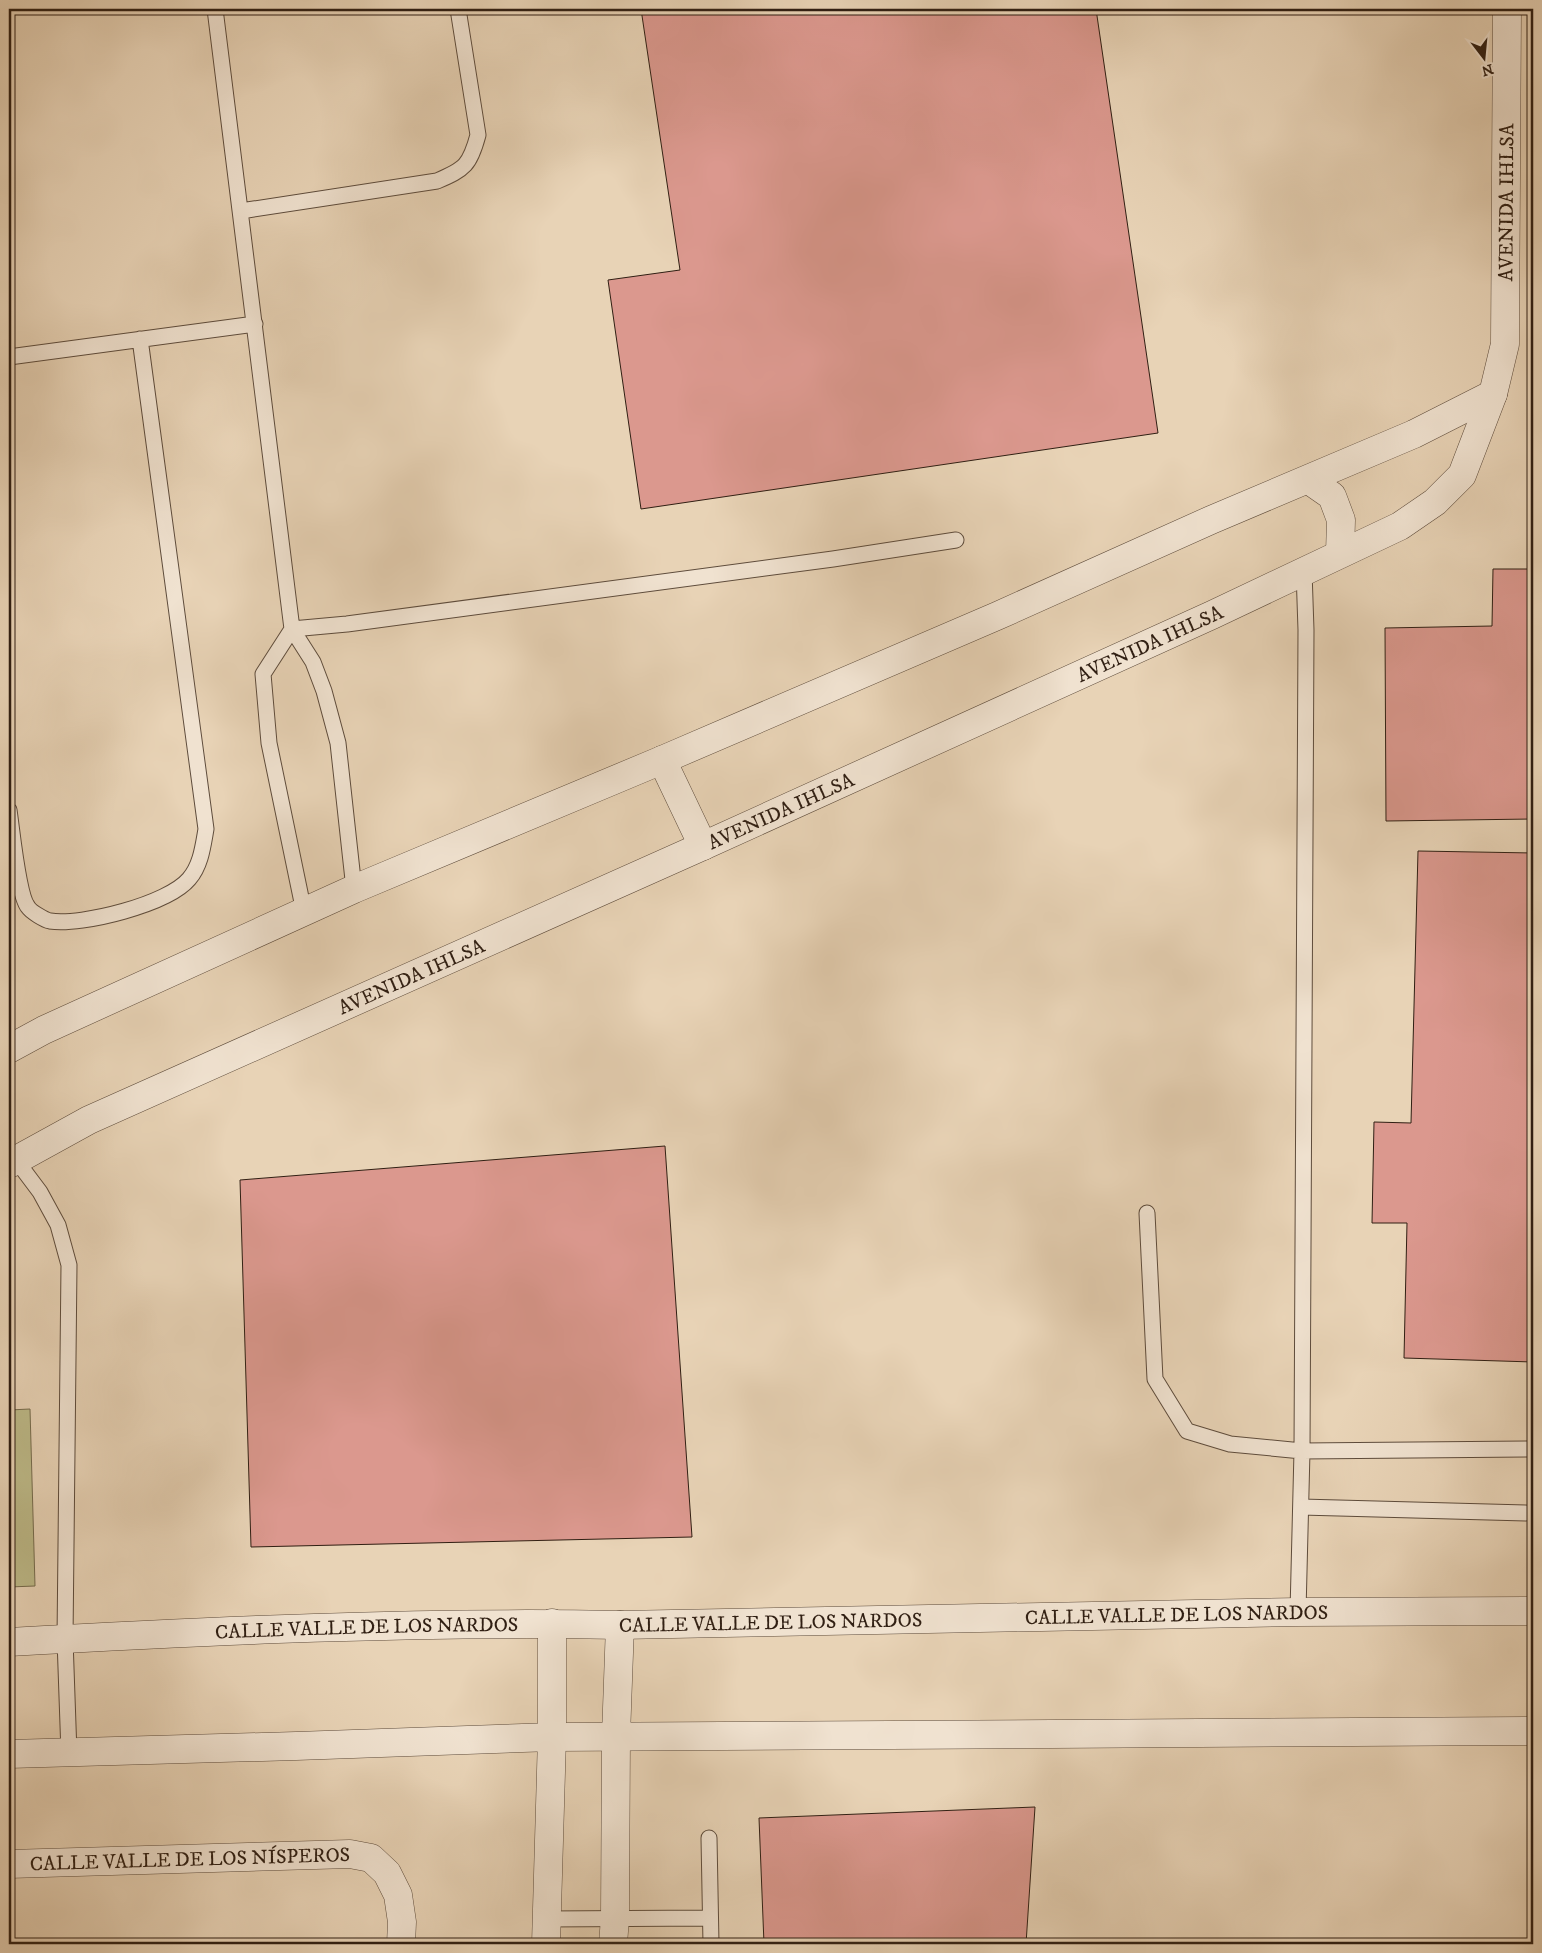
<svg xmlns="http://www.w3.org/2000/svg" width="1542" height="1953" font-family="'IM FELL DW Pica',serif">
<style>
.green{fill:#bdba89;stroke:#766c4e}
.building{fill:#db988e;stroke:#301f13}
.lines{fill:none;stroke-linecap:round;stroke-linejoin:round}
.service-casing{stroke:#5e4c3c;stroke-width:17}
.minor-casing{stroke:#5e4c3c;stroke-width:29}
.tertiary-casing{stroke:#5e4c3c;stroke-width:29}
.service{stroke:#f0e2d0;stroke-width:15}
.minor{stroke:#f0e2d0;stroke-width:28}
.tertiary{stroke:#f0e2d0;stroke-width:28}
.labels{text-anchor:middle;stroke-width:5;stroke-linejoin:round;paint-order:stroke}
.street-label{font-size:20px;fill:#301f13;stroke:#f0e2d0}
</style>
<rect width="100%" height="100%" fill="#e8d3b6"/>
<filter id="stains"><feTurbulence type="fractalNoise" baseFrequency=".004" numOctaves="4"/><feColorMatrix values="0 0 0 0 .2 0 0 0 0 .09 0 0 0 0 .02 0 0 0 .5 -.17"/></filter>
<radialGradient id="worn" r=".72"><stop offset=".6" stop-color="#630" stop-opacity="0"/><stop offset="1" stop-color="#630" stop-opacity=".3"/></radialGradient>
<path class="green" d="M30 1409 35 1586 9 1587V1410Z"/>
<path class="building" d="M641 9H1096L1158 433 641 509 608 280 680 270Z
M1493 569H1533V819L1386 821 1385 628 1492 626Z
M1418 851 1533 853V1362L1404 1358 1407 1223H1372L1374 1122 1411 1123Z
M665 1146 692 1537 251 1547 240 1180Z
M1035 1807 1026 1944H764L759 1818Z"/>
<g class="lines">
<g class="service-casing">
<path id="service" d="M215 9 292 629 313 662 324 691 338 743 354 889
M241 211 437 181C465 169 470 165 478 135L458 9
M9 357 255 324
M292 629 347 624 833 559 956 540
M292 629 263 674 269 743 304 912
M9 810C12 829 18 895 28 907 31 912 45 920 50 921 82 926 168 904 189 879 201 865 203 846 206 829L140 339
M16 1160 40 1192 58 1225 69 1265 65 1639 69 1754
M1147 1213 1155 1379 1187 1431 1230 1444 1302 1451 1533 1449
M1301 1507 1526 1513
M1298 1612 1302 1451 1306 630 1304 571
M709 1838 711 1944
M546 1919 710 1918"/>
</g>
<g class="minor-casing">
<g id="minor">
<path d="M1309 480 1332 496 1341 520 1340 553"/>
<path d="M662 760 703 846"/>
<path d="M9 1049 44 1030 354 889 662 760 997 616 1211 520 1414 434 1493 394"/>
<path id="s1" d="M9 1164 89 1120 703 846 1212 615 1400 526 1435 502 1462 475 1493 394 1505 344 1507 9"/>
<path id="s2" d="M9 1864 350 1854 371 1858 387 1873 398 1895 402 1922 401 1944"/>
</g>
</g>
<g class="tertiary-casing">
<g id="tertiary">
<path id="s3" d="M9 1642C212 1631 416 1621 620 1625L1298 1612 1533 1611"/>
<path d="M9 1754 296 1746 552 1737 1533 1731"/>
<path d="M546 1944 552 1737V1623"/>
<path d="M613 1944 615 1918 616 1736 620 1625"/>
</g>
</g>
<use href="#service" class="service"/>
<use href="#minor" class="minor"/>
<use href="#tertiary" class="tertiary"/>
</g>
<g class="labels">
<g class="street-label">
<text dy="7" stroke="none"><textPath href="#s1" startOffset="1891">AVENIDA IHLSA</textPath></text>
<text dy="7" stroke="none"><textPath href="#s1" startOffset="1254">AVENIDA IHLSA</textPath></text>
<text dy="7" stroke="none"><textPath href="#s1" startOffset="849">AVENIDA IHLSA</textPath></text>
<text dy="7" stroke="none"><textPath href="#s1" startOffset="444">AVENIDA IHLSA</textPath></text>
<text dy="7" stroke="none"><textPath href="#s3" startOffset="1168">CALLE VALLE DE LOS NARDOS</textPath></text>
<text dy="7" stroke="none"><textPath href="#s3" startOffset="762">CALLE VALLE DE LOS NARDOS</textPath></text>
<text dy="7" stroke="none"><textPath href="#s3" startOffset="358">CALLE VALLE DE LOS NARDOS</textPath></text>
<text dy="7" stroke="none"><textPath href="#s2" startOffset="181">CALLE VALLE DE LOS NÍSPEROS</textPath></text>
</g>
</g>
<rect width="1542" height="1953" fill="none" stroke="#e8d3b6" stroke-width="30"/>
<rect x="10" y="10" width="1522" height="1933" fill="none" stroke="#301f13" stroke-width="2.5"/>
<rect x="15" y="15" width="1512" height="1923" fill="none" stroke="#301f13"/>
<g transform="translate(1484 58) rotate(164)" stroke="#f0e2d0" stroke-width="4" paint-order="stroke">
<path d="M0-4L9 19L0 12L-9 19Z" fill="#301f13"/>
<text y="-8" font-size="14" font-weight="bold" text-anchor="middle" fill="#301f13">N</text>
</g>
<rect width="100%" height="100%" filter="url(#stains)"/>
<rect width="100%" height="100%" fill="url(#worn)"/>
</svg>
